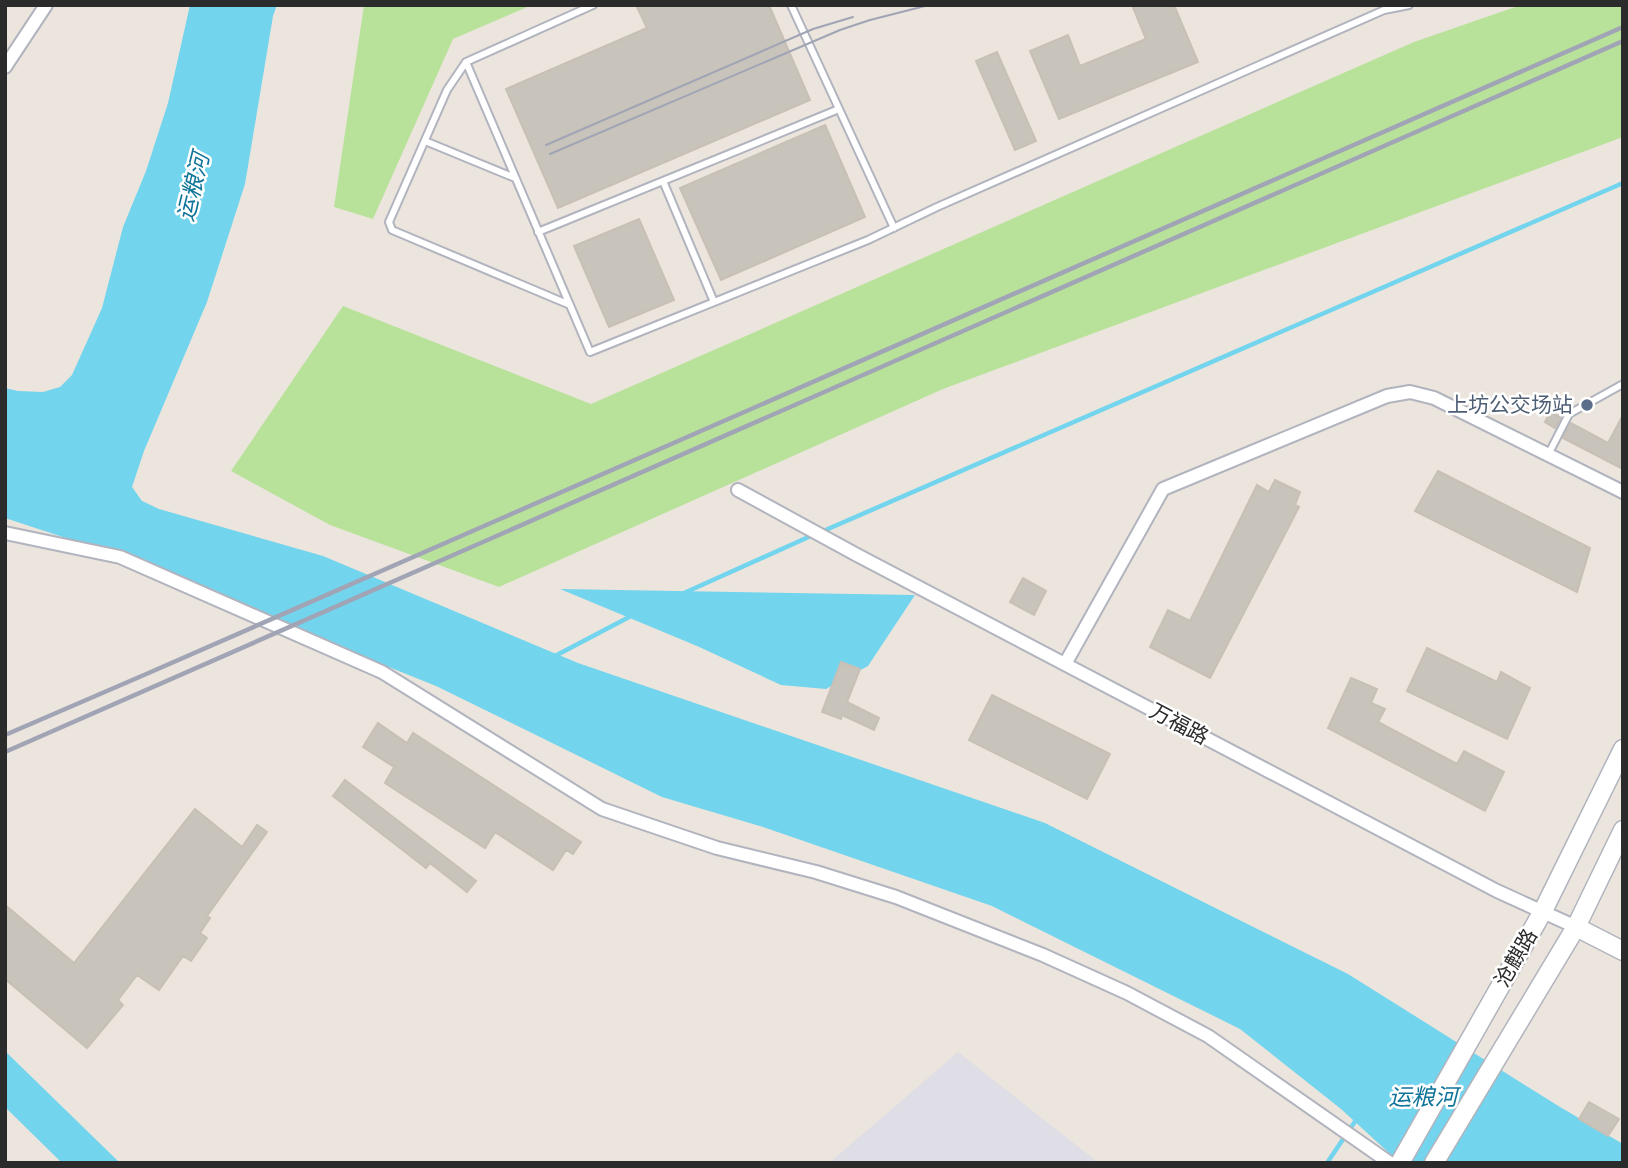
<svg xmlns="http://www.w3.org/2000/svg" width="1628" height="1168" font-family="'Nunito Sans','Noto Sans SC',sans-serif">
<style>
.industrial{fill:#dfdde5}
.green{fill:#b8e29a}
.water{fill:#72d4ed}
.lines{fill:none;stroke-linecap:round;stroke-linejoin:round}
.stream{stroke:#72d4ed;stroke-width:4.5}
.building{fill:#c8c3bb;stroke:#c8c0b6;stroke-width:2}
.service-casing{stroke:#b1b4be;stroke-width:10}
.minor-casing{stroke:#b1b4be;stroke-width:16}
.secondary-casing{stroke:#b1b4be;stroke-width:21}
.service{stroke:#fff;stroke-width:6}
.minor{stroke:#fff;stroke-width:12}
.secondary{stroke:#fff;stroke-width:18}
.tram{stroke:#a0a4b5;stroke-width:2}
.rail{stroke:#a0a4b5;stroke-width:4.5}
.service-dot{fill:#5c6f8a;stroke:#fff;stroke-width:2.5}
.labels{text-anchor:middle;stroke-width:5;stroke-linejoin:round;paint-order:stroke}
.service-label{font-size:21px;fill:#4e5e75;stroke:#fff;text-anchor:end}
.street-label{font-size:21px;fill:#2b2b2b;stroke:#fff}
.water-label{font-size:23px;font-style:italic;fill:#107499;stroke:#fff}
</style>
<rect width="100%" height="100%" fill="#ece5dd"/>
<path class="industrial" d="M958 1052 1099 1163H829Z"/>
<path class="green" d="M364 5H532L453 39 373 219 334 207Z
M1521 5H1623V137L943 389 499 587 330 525 231 471 343 306 591 404 1414 42Z"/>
<path class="water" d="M190 5H277L273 16 245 184 207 302 144 451 132 487 142 501 159 509 323 556 578 663 1045 823 1348 974 1560 1107 1623 1144V1163H1400L1341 1109 1240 1029 992 906 763 827 662 797 436 686 78 542 5 518V388L18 391 43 392 60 387 72 375 102 308 123 227 146 171 168 103Z
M560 589 915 595 868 666 826 689 781 685 697 646Z
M5 1051 120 1163H62L5 1107Z"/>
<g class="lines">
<path class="stream" d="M821 532 1623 183
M684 593 813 535
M555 656 631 616
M1327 1163 1358 1117"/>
</g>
<path class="building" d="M636 5H769L810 100 558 208 506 89 647 28Z
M1132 5H1174L1198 62 1059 119 1030 51 1068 35 1080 66 1146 39Z
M997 52 1036 141 1015 150 976 61Z
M825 125 865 217 721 280 680 188Z
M639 219 674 300 609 327 574 246Z
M1550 412 1561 417 1555 428 1545 422Z
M1623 415V469L1563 438 1571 423 1608 443Z
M1438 471 1590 548 1577 592 1415 511Z
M1275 480 1300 492 1295 505 1299 507 1210 678 1150 647 1168 610 1190 621 1257 485 1269 492Z
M1023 578 1046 591 1034 615 1010 602Z
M1427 648 1497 682 1501 672 1530 688 1507 739 1407 691Z
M841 662 860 669 847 702 879 718 874 730 842 715 841 719 822 712Z
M1351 678 1377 689 1371 703 1385 709 1378 722 1457 764 1464 751 1504 772 1485 811 1328 728Z
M992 695 1110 754 1087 799 969 740Z
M378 723 407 743 413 733 581 842 573 854 566 850 553 870 495 832 485 848 385 783 394 767 363 747Z
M345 780 476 881 467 892 430 863 426 868 333 796Z
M195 809 242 847 257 825 267 832 207 916 210 918 200 933 207 938 191 961 183 956 159 990 137 975 118 1000 123 1005 87 1048 5 979V905L74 963Z
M1589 1102 1619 1119 1608 1136 1579 1119Z"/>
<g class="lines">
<g class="service-casing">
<path id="service" d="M791 5 894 228
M466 62 590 352 868 240 937 207 1384 10 1409 5
M425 141 515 178
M663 181 714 302
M538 232 839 109
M570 305 392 230 389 222 447 90 466 62 593 5
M1548 455 1569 414 1623 384"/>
</g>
<g class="minor-casing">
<path id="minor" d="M5 67 46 5
M738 490 857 555 1497 891 1576 927
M5 533 120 557 382 672 602 809 717 848 816 872 896 897 1043 955 1127 993 1208 1036 1390 1163
M1065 664 1163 489 1387 396 1410 392 1434 398 1623 492"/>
</g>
<g class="secondary-casing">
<path id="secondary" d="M1576 927 1623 951
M1400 1163 1543 911 1623 749
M1434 1163 1576 927 1623 830"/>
</g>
<use href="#service" class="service"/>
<use href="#minor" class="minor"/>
<use href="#secondary" class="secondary"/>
<path class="tram" d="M546 145 813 29 853 17
M550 154 840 30 870 20 929 5"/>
<path class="rail" d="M5 735 144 675 1623 27
M5 752 1623 41"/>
</g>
<circle class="service-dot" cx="1587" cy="405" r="7"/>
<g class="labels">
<g class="service-label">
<text x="1573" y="412">上坊公交场站</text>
</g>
<g class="street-label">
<text transform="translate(1179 724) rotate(28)" y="7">万福路</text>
<text transform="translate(1516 958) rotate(-60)" y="7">沧麒路</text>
</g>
<g class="water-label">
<text transform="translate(193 187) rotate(-76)" y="8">运粮河</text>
<text x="1423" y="1105">运粮河</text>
</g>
</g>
<rect width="1628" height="1168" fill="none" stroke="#2b2b2b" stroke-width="14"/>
</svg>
